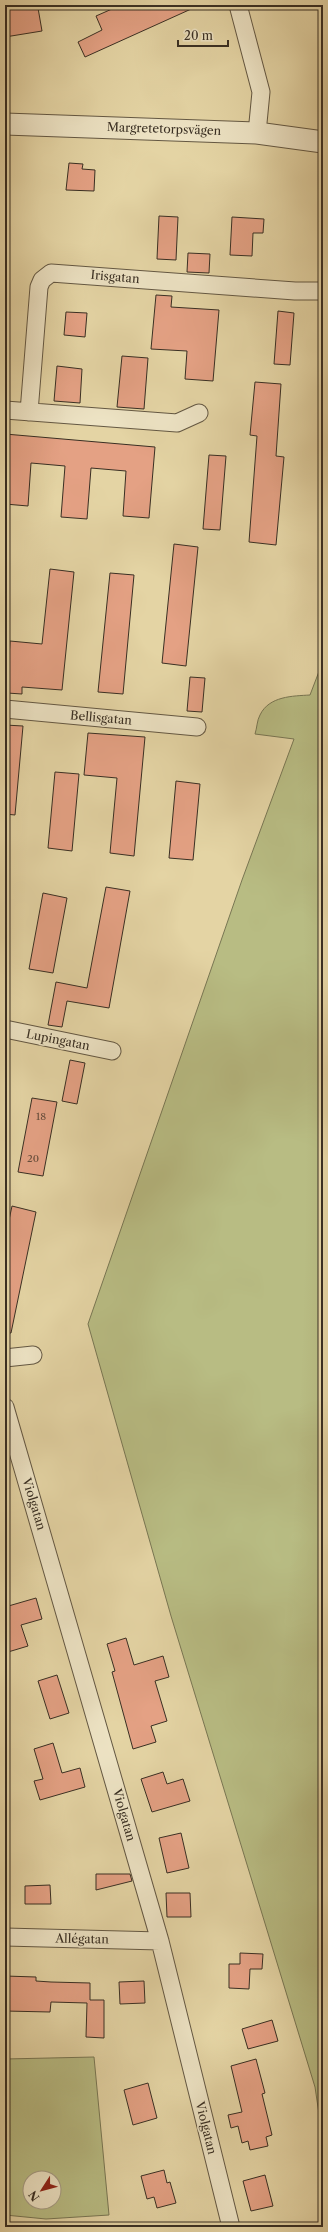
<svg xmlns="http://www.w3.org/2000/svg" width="328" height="2232" font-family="'Libre Caslon Text',serif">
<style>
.green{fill:#b8bc83;stroke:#787653;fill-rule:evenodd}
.building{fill:#e4a184;stroke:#392f23}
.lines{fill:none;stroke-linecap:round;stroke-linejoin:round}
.minor-casing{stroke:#645843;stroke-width:19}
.tertiary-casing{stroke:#645843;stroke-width:23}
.minor{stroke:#ede3c4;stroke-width:17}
.tertiary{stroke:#ede3c4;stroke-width:21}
.labels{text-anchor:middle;stroke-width:3;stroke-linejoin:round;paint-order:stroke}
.number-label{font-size:10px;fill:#644c3b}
.street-label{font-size:12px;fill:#392f23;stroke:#ede3c4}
</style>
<rect width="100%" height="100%" fill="#e4d4a4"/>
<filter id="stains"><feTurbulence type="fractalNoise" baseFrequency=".005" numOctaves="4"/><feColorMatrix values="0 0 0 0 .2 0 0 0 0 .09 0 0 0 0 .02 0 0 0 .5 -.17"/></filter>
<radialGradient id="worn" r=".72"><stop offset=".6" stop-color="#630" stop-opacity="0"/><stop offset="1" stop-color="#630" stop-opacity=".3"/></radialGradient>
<path class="green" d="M323 661V2141L315 2087 171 1616 88 1324 242 880 294 739 255 734C257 728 257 720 260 715 269 696 293 696 310 695Z
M94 2057 109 2215 46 2219 5 2215V2059ZM30 2178H54V2202H30Z"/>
<path class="building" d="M5 5H28L29 9 38 8 42 31 5 37Z
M121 5H200L85 57 78 42 102 30 96 16Z
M69 163 83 164 82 169 95 170 94 191 66 190Z
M159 216 178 217 176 260 157 259Z
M232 217 264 219 263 233H253L252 256 230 255Z
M188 253 210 254 209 273 187 272Z
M156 295 172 296 171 307 219 310 213 381 185 379 187 351 151 349Z
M278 311 294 313 290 365 274 364Z
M66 312 87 313 85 337 64 335Z
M122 356 148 358 144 409 117 407Z
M57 366 82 369 80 403 54 401Z
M255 382 281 384 276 456 284 457 276 545 249 542 257 436 250 435Z
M5 434 155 447 149 518 123 516 126 471 91 468 87 519 61 517 65 466 31 463 28 506 5 504Z
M209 455 226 456 220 530 203 529Z
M174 544 198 547 186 666 162 663Z
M50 569 74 572 62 690 22 687V694L7 693 10 641 42 644Z
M110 573 134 575 123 694 98 692Z
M190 677 205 678 202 712 187 711Z
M5 725 23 726 15 815 5 814Z
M88 733 145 737 134 856 110 853 117 778 84 775Z
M55 772 79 774 72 851 48 848Z
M176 781 200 784 193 860 169 858Z
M106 887 130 891 109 1008 67 1001 62 1027 48 1025 56 982 87 988Z
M43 893 67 898 53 973 29 969Z
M70 1060 85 1063 77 1104 62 1101Z
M32 1098 57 1102 43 1176 18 1172Z
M12 1206 36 1212 11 1333H5V1239Z
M36 1598 42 1619 21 1625 28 1646 8 1652 5 1642V1607Z
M126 1638 134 1665 163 1656 169 1677 155 1681 167 1721 151 1726 156 1742 133 1749 112 1672 115 1671 107 1644Z
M57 1675 69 1713 50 1719 38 1681Z
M53 1743 62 1773 80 1768 85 1787 40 1800 34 1781 43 1779 34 1749Z
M163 1772 167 1784 183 1779 190 1801 152 1812 141 1779Z
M181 1833 189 1868 167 1873 159 1838Z
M96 1874H130L132 1881 96 1890Z
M50 1885 51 1904H25V1886Z
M166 1893H190L191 1917H167Z
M240 1953 263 1954 262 1969H250L249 1989 229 1988V1964H240Z
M5 1976 36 1977V1981L51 1982 90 1983V2000H104V2038L86 2037 87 2003 51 2002 50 2012 5 2011Z
M144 1981 145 2003 120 2004 119 1982Z
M272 2020 278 2041 248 2049 242 2029Z
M256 2059 265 2093 262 2094 272 2135 266 2137 268 2146 250 2150 248 2141 242 2143 238 2126 231 2128 228 2115 242 2112 231 2066Z
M148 2083 157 2118 133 2125 124 2090Z
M164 2170 167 2183 170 2182 176 2203 157 2208 154 2197 147 2199 141 2176Z
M265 2175 273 2206 251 2211 243 2181Z"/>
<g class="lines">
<g class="minor-casing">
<path id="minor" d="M238 5 261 92 257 133
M5 410 177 423 199 413
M29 412 39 287 42 280 51 273 295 291H323
M5 709 197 727
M5 1029 112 1051
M5 1358 33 1355
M5 1407 160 1941 231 2227
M5 1937 160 1941"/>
</g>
<g class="tertiary-casing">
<path id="tertiary" d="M5 124 257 133 323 142"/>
</g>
<use href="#minor" class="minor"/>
<use href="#tertiary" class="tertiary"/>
</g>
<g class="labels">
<g class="number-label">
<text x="41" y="1120">18</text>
<text x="33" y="1162">20</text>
</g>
<g class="street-label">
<text transform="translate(164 129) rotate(2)" y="4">Margretetorpsvägen</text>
<text transform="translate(115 277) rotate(5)" y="4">Irisgatan</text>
<text transform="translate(101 718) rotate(5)" y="4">Bellisgatan</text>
<text transform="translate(58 1040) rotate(11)" y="4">Lupingatan</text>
<text transform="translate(34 1504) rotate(73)" y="4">Violgatan</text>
<text transform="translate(124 1815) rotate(74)" y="4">Violgatan</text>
<text transform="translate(82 1939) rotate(1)" y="4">Allégatan</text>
<text transform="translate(206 2128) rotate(76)" y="4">Violgatan</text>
</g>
</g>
<rect width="328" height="2232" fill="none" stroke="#e4d4a4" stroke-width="20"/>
<rect x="6" y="6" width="316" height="2220" fill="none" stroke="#392f23" stroke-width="2"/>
<rect x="10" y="10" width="308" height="2212" fill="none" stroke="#392f23"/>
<g transform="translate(42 2190) rotate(234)"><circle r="19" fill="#ede3c4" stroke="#a59b84"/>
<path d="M0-3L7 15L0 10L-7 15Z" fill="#8f2418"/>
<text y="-6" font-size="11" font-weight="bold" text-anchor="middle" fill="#392f23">N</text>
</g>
<path d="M178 40v6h50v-6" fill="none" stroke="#392f23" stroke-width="2"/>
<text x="184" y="40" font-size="12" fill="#392f23" stroke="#ede3c4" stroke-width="3" paint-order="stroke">20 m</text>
<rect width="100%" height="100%" filter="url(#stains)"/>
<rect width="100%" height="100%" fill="url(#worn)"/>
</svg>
